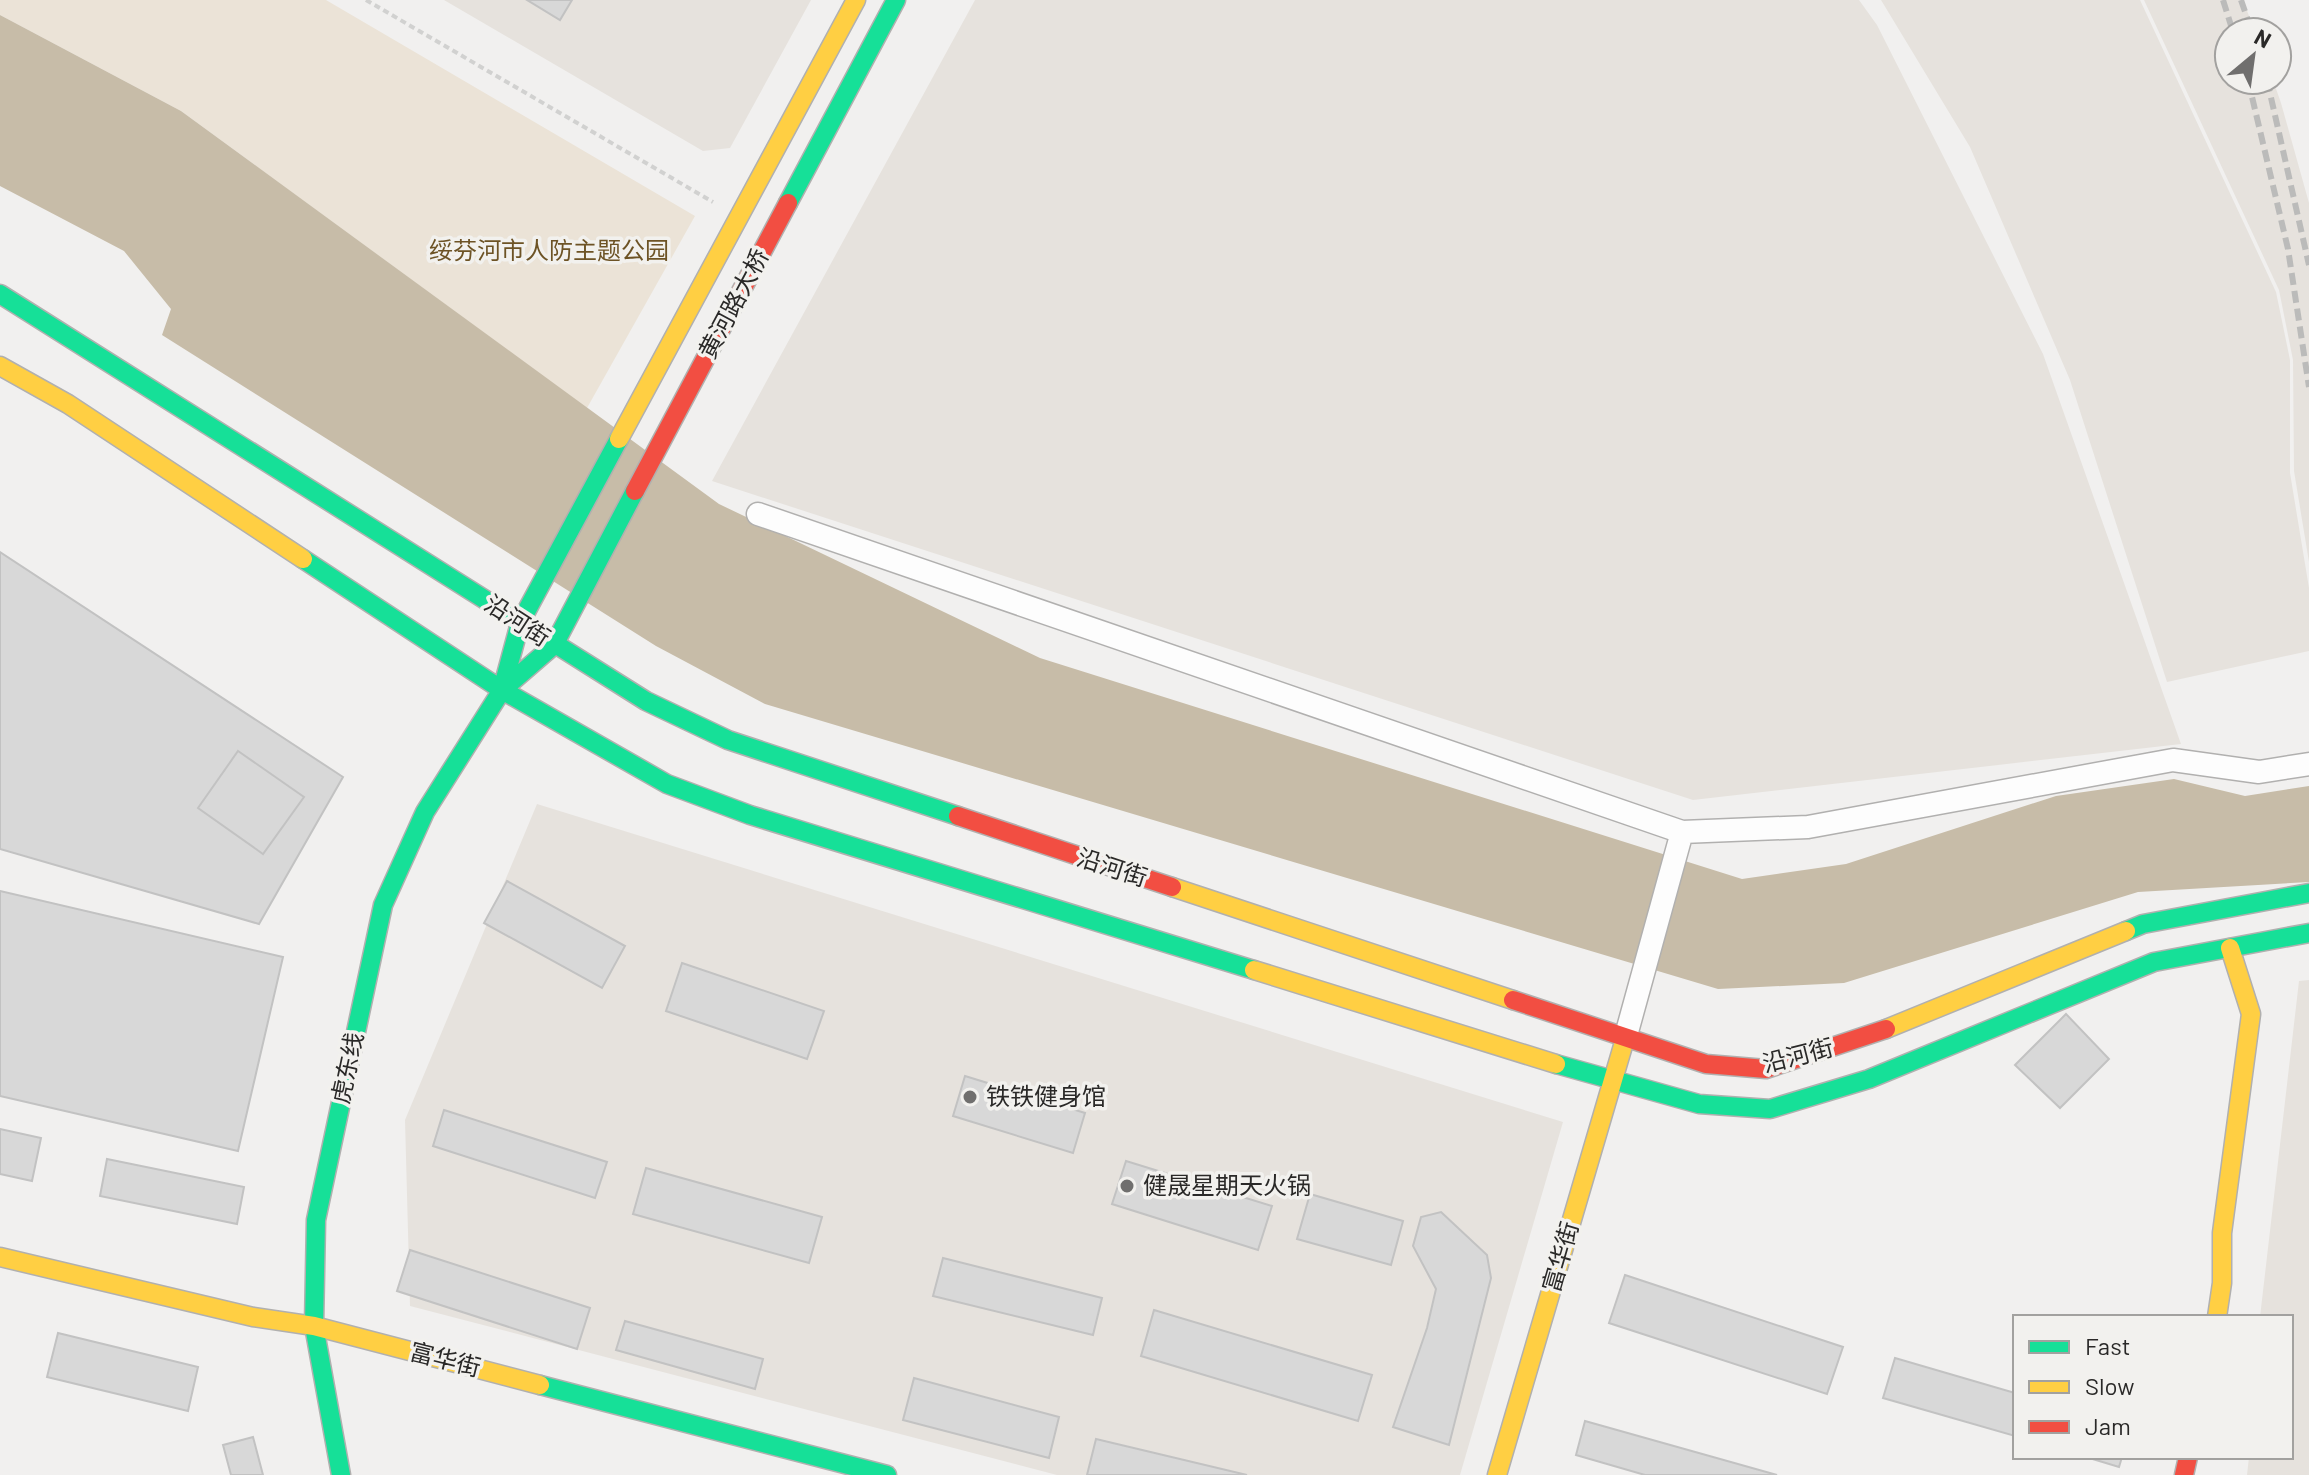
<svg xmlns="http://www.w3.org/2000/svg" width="2309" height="1475" font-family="Barlow,'Noto Sans SC',sans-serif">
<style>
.built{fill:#e6e2dd}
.green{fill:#ebe3d7}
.water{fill:#c7bca8}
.building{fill:#d8d8d8;stroke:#c2c2c2;stroke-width:2}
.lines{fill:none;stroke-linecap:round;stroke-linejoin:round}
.street-casing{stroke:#b1b0af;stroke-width:25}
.fast-casing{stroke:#b1b0af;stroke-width:21}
.slow-casing{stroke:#b1b0af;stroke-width:21}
.jam-casing{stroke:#b1b0af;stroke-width:21}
.path{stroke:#d1d1d0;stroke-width:4;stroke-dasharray:6 4;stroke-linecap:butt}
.street{stroke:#fdfdfd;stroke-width:22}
.fast{stroke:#16e098;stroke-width:18}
.slow{stroke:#ffcf43;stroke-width:18}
.jam{stroke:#f24e42;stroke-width:18}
.rail{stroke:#bbbbba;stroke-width:6;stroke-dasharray:12 6;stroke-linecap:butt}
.poi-dot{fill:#706f6e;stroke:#f2f1ee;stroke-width:3}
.labels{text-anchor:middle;stroke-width:7;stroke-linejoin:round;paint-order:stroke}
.park-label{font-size:24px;fill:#6d5325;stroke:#f2f1ee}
.street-label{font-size:24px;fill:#2a2928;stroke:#f2f1ee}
.poi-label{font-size:24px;fill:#2a2928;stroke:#f2f1ee;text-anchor:start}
</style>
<rect width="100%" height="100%" fill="#f1f0ef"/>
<path class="built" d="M444 0H811L730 148 703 151Z
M975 0H1859L1877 25 2043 354 2181 744 1693 800 712 481Z
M1881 0H2140L2276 292 2290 360V473L2309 588V651L2167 682 2070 380 1970 147Z
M2144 0H2243L2255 32H2229V80H2273L2281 103 2309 203V562L2294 471 2293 360 2279 290Z
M537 804 1563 1122 1460 1475H1057L410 1306 405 1120Z
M2309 980V1475H2247L2249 1457H2291V1317H2260L2299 981Z"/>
<path class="green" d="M0 0H326L695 216 587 408 181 111 0 15Z"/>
<path class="water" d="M0 15 181 111 719 504 1040 658 1742 879 1846 864 2056 796 2174 779 2245 796 2309 786V882L2138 892 1844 983 1718 989 765 704 656 646 162 335 171 309 124 251 0 186Z"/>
<path class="building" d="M527 0H572L560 20Z
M0 552 343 777 259 924 0 849Z
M238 751 304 797 263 854 198 808Z
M507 881 625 946 602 988 484 923Z
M0 891 283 957 238 1151 0 1096Z
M682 963 824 1011 807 1059 666 1011Z
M2066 1014 2109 1059 2060 1108 2015 1065Z
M965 1076 1085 1113 1073 1153 953 1116Z
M444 1110 607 1162 595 1198 433 1146Z
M0 1129 41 1138 32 1181 0 1174Z
M107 1159 244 1187 237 1224 100 1196Z
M1126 1161 1272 1206 1258 1250 1112 1204Z
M646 1168 822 1217 809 1263 633 1214Z
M1310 1194 1403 1221 1391 1265 1297 1239Z
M1441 1212 1487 1255 1491 1278 1449 1445 1393 1427 1427 1328 1436 1289 1413 1246 1421 1217Z
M410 1250 590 1308 577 1349 397 1291Z
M943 1258 1102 1298 1093 1335 933 1296Z
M1625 1275 1843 1347 1827 1394 1609 1323Z
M1154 1310 1372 1375 1358 1421 1141 1356Z
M625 1321 763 1359 755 1389 616 1350Z
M58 1333 198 1367 188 1411 47 1377Z
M1895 1358 2015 1393V1436L1883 1398Z
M914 1378 1059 1417 1049 1458 903 1420Z
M1585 1421 1777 1475H1645L1576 1455Z
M253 1437 263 1475H231L223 1445Z
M1096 1439 1247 1475H1087Z
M2086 1457H2122L2119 1467Z"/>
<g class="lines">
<g class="street-casing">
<path id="street" d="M758 514 1682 832 1808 827 2173 760 2259 772 2309 764
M1625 1039 1682 832"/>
</g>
<g class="fast-casing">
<path id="fast" d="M788 203 896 0
M0 294 646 701 728 740 958 816
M619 439 520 623 502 690 554 645 635 491
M303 559 502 690 667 784 750 815 1254 970
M2126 931 2143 924 2309 893
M1556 1064 1699 1104 1770 1109 1869 1079 2154 962 2309 933
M540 1385 887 1475
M341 1475 314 1326 316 1220 383 905 425 812 502 690"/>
</g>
<g class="slow-casing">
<path id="slow" d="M0 366 68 404 303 559
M619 439 856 0
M1172 887 1513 1000
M1254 970 1556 1064
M1886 1029 2126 931
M0 1257 253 1317 314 1326 540 1385
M2217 1317 2222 1283V1233L2251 1014 2230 948
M1497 1475 1625 1039"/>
</g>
<g class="jam-casing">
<path id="jam" d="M635 491 788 203
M958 816 1172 887
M1513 1000 1706 1064 1766 1069 1886 1029
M2184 1475 2188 1457"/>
</g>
<path class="path" d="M366 0 713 202"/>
<use href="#street" class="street"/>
<use href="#fast" class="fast"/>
<use href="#slow" class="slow"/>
<use href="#jam" class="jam"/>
<path class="rail" d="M2223 0 2233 32
M2241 0 2252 32
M2248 80 2288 249 2309 387
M2267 80 2309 265"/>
</g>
<g class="poi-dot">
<circle cx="970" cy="1097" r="8"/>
<circle cx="1127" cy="1186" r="8"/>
</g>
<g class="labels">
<g class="park-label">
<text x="549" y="259">绥芬河市人防主题公园</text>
</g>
<g class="street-label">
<text transform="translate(734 304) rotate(-62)" y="8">黄河路大桥</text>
<text transform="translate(517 621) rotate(33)" y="8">沿河街</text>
<text transform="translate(1112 868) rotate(18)" y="8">沿河街</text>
<text transform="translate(1798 1056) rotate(-14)" y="8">沿河街</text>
<text transform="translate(348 1068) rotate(-78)" y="8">虎东线</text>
<text transform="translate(1561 1257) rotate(-74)" y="8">富华街</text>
<text transform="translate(445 1360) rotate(14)" y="8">富华街</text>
</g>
<g class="poi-label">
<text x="986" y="1105">铁铁健身馆</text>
<text x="1143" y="1194">健晟星期天火锅</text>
</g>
</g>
<rect x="2013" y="1315" width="280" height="144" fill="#f2f1ee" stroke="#a2a19f" stroke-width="2"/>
<rect x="2029" y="1341" width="40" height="12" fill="#16e098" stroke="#a2a19f" stroke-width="2"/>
<text x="2085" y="1355" font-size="24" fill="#2a2928">Fast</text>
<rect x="2029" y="1381" width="40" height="12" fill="#ffcf43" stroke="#a2a19f" stroke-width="2"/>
<text x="2085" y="1395" font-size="24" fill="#2a2928">Slow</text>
<rect x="2029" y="1421" width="40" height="12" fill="#f24e42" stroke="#a2a19f" stroke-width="2"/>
<text x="2085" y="1435" font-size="24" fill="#2a2928">Jam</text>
<g transform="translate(2253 56) rotate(29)"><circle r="38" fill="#f2f1ee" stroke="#a2a19f" stroke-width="2"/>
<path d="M0-6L14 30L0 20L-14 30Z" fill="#706f6e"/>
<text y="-12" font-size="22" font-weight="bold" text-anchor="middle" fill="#2a2928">N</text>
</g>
</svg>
